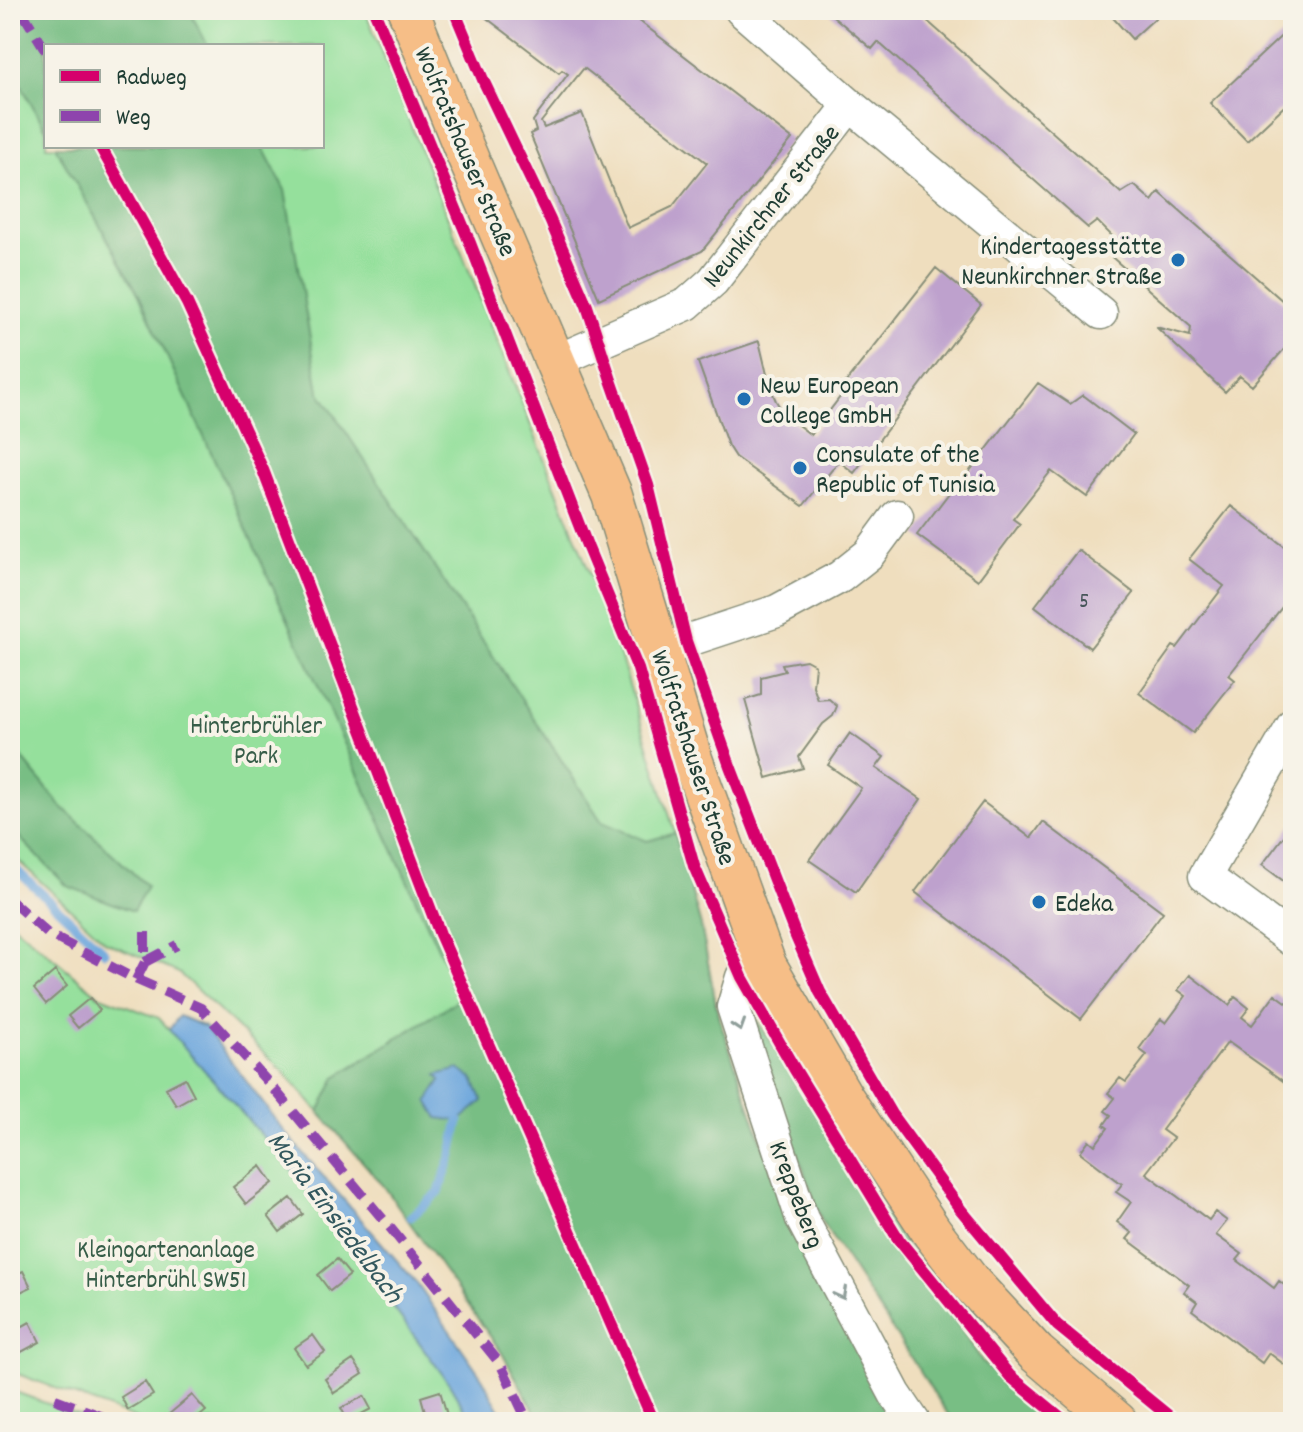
<svg xmlns="http://www.w3.org/2000/svg" width="1303" height="1432" font-family="Dekko,sans-serif">
<style>
.green{fill:#95e09c;stroke:#5a8e68;stroke-width:2;fill-rule:evenodd}
.forest{fill:#78be84;stroke:#4c7e5c;stroke-width:2}
.water{fill:#6ea7dd;stroke:#467288;stroke-width:2}
.lines{fill:none;stroke-linecap:round;stroke-linejoin:round}
.stream{stroke:#6ea7dd;stroke-width:9}
.building{fill:#bea1cd;fill-rule:evenodd}
.minor-casing{stroke:#878e79;stroke-width:35}
.major-casing{stroke:#878e79;stroke-width:43}
.minor{stroke:#fff;stroke-width:32}
.major{stroke:#f6be87;stroke-width:40}
.quiet{stroke:#8e44ad;stroke-width:10;stroke-dasharray:20 10;stroke-linecap:butt}
.cycleway-casing{stroke:#f7f3e8;stroke-width:17}
.cycleway{stroke:#d6006c;stroke-width:12}
.oneway{stroke:#8f9e9a}
.poi-dot{fill:#1f6fb2;stroke:#f7f3e8;stroke-width:3}
.labels{text-anchor:middle;stroke-width:8;stroke-linejoin:round;paint-order:stroke}
.number-label{font-size:22px;fill:#47565a}
.street-label{font-size:26px;fill:#1f3d34;stroke:#f7f3e8}
.poi-label{font-size:26px;fill:#1f3d34;stroke:#f7f3e8;text-anchor:start}
.park-label{font-size:26px;fill:#375e49;stroke:#f7f3e8}
.water-label{font-size:28px;font-style:italic;fill:#33585e;stroke:#f7f3e8}
</style>
<rect width="100%" height="100%" fill="#f7f3e8"/>
<filter id="ink" filterUnits="userSpaceOnUse"><feTurbulence type="fractalNoise" baseFrequency=".0125" numOctaves="2"/><feDisplacementMap in="SourceGraphic" scale="16" xChannelSelector="R" yChannelSelector="G"/><feConvolveMatrix kernelMatrix="1 2 1 2 8 2 1 2 1" color-interpolation-filters="sRGB"/></filter>
<filter id="wash" filterUnits="userSpaceOnUse"><feTurbulence type="fractalNoise" baseFrequency=".006" numOctaves="4" result="noise"/><feDisplacementMap in="SourceGraphic" scale="32" xChannelSelector="R" yChannelSelector="G"/><feGaussianBlur stdDeviation="1.8" result="paint"/><feColorMatrix in="noise" values="0 0 0 0 0 0 0 0 0 0 0 0 0 0 0 0 0 1.4 0 .05"/><feComposite in="paint" operator="in"/></filter>
<g filter="url(#wash)">
<rect width="100%" height="100%" fill="#efdebe"/>
<path class="green" d="M10 10H365L611 626 675 833 701 926 718 1015 786 1211 541 1422 502 1353 384 1186 283 1071 179 973 106 942 10 853ZM46 46H322V146H46Z
M10 922 98 995 159 1018 293 1171 449 1383 472 1422H144L10 1371Z
M10 1390 97 1422H10Z"/>
<path class="forest" d="M10 10H189L208 46H46V130L10 65Z
M55 146H262L285 190 319 391 602 822 647 841 675 833 701 926 718 1015 786 1211 901 1422H541L502 1353 384 1186 319 1112 336 1077 461 998 139 295Z
M10 743 61 806 147 886 133 911 67 886 10 828Z
M757 1020 985 1365 1058 1422H953L822 1222 751 1023Z"/>
<path class="water" d="M179 1016 205 1027 288 1136 415 1281 483 1379 506 1422H472L449 1383 293 1171 169 1030Z
M459 1069 473 1079 483 1101 459 1121 438 1118 428 1101 441 1080 437 1075Z"/>
<g class="lines">
<path class="stream" d="M10 864 105 952
M411 1217 439 1192 452 1154 459 1121"/>
</g>
<g id="blocks">
<path class="building" d="M476 10H625L792 139 702 251 599 299 530 134 536 131 533 121 568 74 562 70 559 73ZM584 68 707 163 672 207 628 228 582 113 544 128 541 122Z
M826 10H915L1121 193 1134 185 1152 201 1159 192 1293 310V339L1252 386 1240 376 1225 392 1156 327 1190 336 1191 327 1106 252 1117 241 1097 221 1088 228 878 42 872 49Z
M1106 10H1164L1132 39Z
M1293 25V98L1247 141 1210 103Z
M936 268 981 305 854 473 839 461 803 506 735 457 728 446 698 362 759 341 770 387 776 401 785 415 811 435 843 393 839 391Z
M1038 383 1070 404 1083 395 1134 434 1087 497 1051 471 1013 519 1020 524 978 580 917 535 959 480 962 481Z
M1231 506 1293 553V593L1229 675 1235 680 1193 733 1139 693 1173 646 1177 648 1224 586 1189 559Z
M1078 550 1134 593 1090 648 1035 606Z
M806 660 815 665 813 686 818 700 829 699 837 706 833 716 823 724 799 757 803 768 767 778 745 700 761 695V677L785 671 782 664Z
M850 733 884 757 876 768 921 799 856 892 809 860 861 788 828 765Z
M983 802 1031 838 1043 822 1163 912 1081 1019 915 892Z
M1293 824V888L1262 865Z
M55 971 67 986 46 1004 34 989Z
M1190 975 1229 1005 1235 997 1249 1008 1242 1017 1252 1025 1275 994 1293 1007V1088L1228 1042 1162 1130 1173 1138 1146 1173 1209 1220 1215 1212 1227 1221 1216 1235 1242 1254 1237 1260 1274 1288 1279 1281 1293 1292V1371L1269 1353 1262 1363 1192 1310 1197 1302 1184 1292 1189 1285 1127 1239 1132 1233 1117 1222 1131 1202 1116 1192 1122 1184 1080 1152 1089 1140 1095 1145 1108 1128 1104 1125 1111 1115 1105 1111 1115 1098 1108 1093 1120 1078 1126 1082 1147 1055 1139 1049 1161 1019 1166 1023 1186 996 1178 990Z
M90 998 100 1010 78 1028 68 1016Z
M185 1078 194 1095 176 1105 166 1088Z
M261 1166 273 1183 246 1204 233 1187Z
M291 1198 303 1214 280 1232 268 1216Z
M337 1259 350 1275 330 1291 318 1275Z
M23 1271 31 1287 10 1297V1277Z
M30 1322 40 1342 14 1356 10 1350V1333Z
M313 1335 325 1352 306 1365 294 1348Z
M353 1360 363 1374 334 1393 325 1379Z
M145 1382 153 1395 128 1410 121 1397Z
M440 1391 448 1418 428 1422 421 1397Z
M192 1395 206 1411 193 1422H174L168 1415Z
M364 1396 371 1409 348 1421 341 1408Z"/>
</g>
</g>
<g filter="url(#ink)">
<use href="#blocks" fill-opacity="0" stroke="#878e79" stroke-width="2"/>
<g class="lines">
<g class="minor-casing">
<path id="minor" d="M741 10 850 105 1101 313
M556 361 687 304 713 281 850 105
M660 653 686 641 777 611 840 577 869 554 897 516
M1293 725 1205 876 1293 941
M766 965 742 977 733 1007 802 1219 895 1394 914 1422"/>
</g>
<g class="major-casing">
<path id="major" d="M408 10 463 146 612 495 692 759 766 965 844 1099 932 1232 971 1283 1036 1353 1117 1422"/>
</g>
<use href="#minor" class="minor"/>
<use href="#major" class="major"/>
<path class="quiet" d="M21 10 46 51
M10 900 48 934 133 978 201 1008 275 1090 392 1230 501 1365 528 1422
M145 962 177 945
M136 980 145 962V931
M55 1399 117 1422"/>
<g class="cycleway-casing">
<path id="cycleway" d="M374 10 470 243 588 548 638 669 694 866 742 977 794 1068 899 1240 1010 1376 1066 1422
M454 10 484 82 550 220 587 306 611 380 648 485 686 641 730 766 795 934 820 992 891 1114 961 1210 1057 1325 1176 1422
M100 146 187 303 263 470 440 934 654 1422"/>
</g>
<use href="#cycleway" class="cycleway"/>
</g>
<defs><path id="oneway-chevron" d="M-2-3.5L2.5 0L-2 3.5" fill="none" stroke-width="1.6" stroke-linecap="round" stroke-linejoin="round" transform="scale(2)"/></defs>
<g class="oneway">
<use href="#oneway-chevron" transform="translate(739 1026) rotate(72)"/>
<use href="#oneway-chevron" transform="translate(841 1294) rotate(62)"/>
</g>
</g>
<g class="poi-dot">
<circle cx="1178" cy="260" r="8"/>
<circle cx="744" cy="399" r="8"/>
<circle cx="800" cy="468" r="8"/>
<circle cx="1039" cy="902" r="8"/>
</g>
<g class="labels">
<g class="number-label">
<text x="1084" y="607">5</text>
</g>
<g class="street-label">
<text transform="translate(467 151) rotate(67)" y="9">Wolfratshauser Straße</text>
<text transform="translate(770 205) rotate(-51)" y="9">Neunkirchner Straße</text>
<text transform="translate(695 757) rotate(72)" y="9">Wolfratshauser Straße</text>
<text transform="translate(798 1194) rotate(69)" y="9">Kreppeberg</text>
</g>
<g class="poi-label">
<text x="1162" y="254" text-anchor="end">Kindertagesstätte<tspan x="1162" dy="30">Neunkirchner Straße</tspan></text>
<text x="760" y="393">New European<tspan x="760" dy="30">College GmbH</tspan></text>
<text x="816" y="462">Consulate of the<tspan x="816" dy="30">Republic of Tunisia</tspan></text>
<text x="1055" y="911">Edeka</text>
</g>
<g class="park-label">
<text x="256" y="733">Hinterbrühler<tspan x="256" dy="30">Park</tspan></text>
<text x="166" y="1257">Kleingartenanlage<tspan x="166" dy="30">Hinterbrühl SW51</tspan></text>
</g>
<g class="water-label">
<text transform="translate(337 1216) rotate(53)" y="10">Maria Einsiedelbach</text>
</g>
</g>
<rect width="1303" height="1432" fill="none" stroke="#f7f3e8" stroke-width="40"/>
<rect x="44" y="44" width="280" height="104" fill="#f7f3e8" stroke="#a1aaa0" stroke-width="2"/>
<rect x="60" y="70" width="40" height="12" fill="#d6006c" stroke="#a1aaa0" stroke-width="2"/>
<text x="116" y="84" font-size="24" fill="#1f3d34">Radweg</text>
<rect x="60" y="110" width="40" height="12" fill="#8e44ad" stroke="#a1aaa0" stroke-width="2"/>
<text x="116" y="124" font-size="24" fill="#1f3d34">Weg</text>
</svg>
